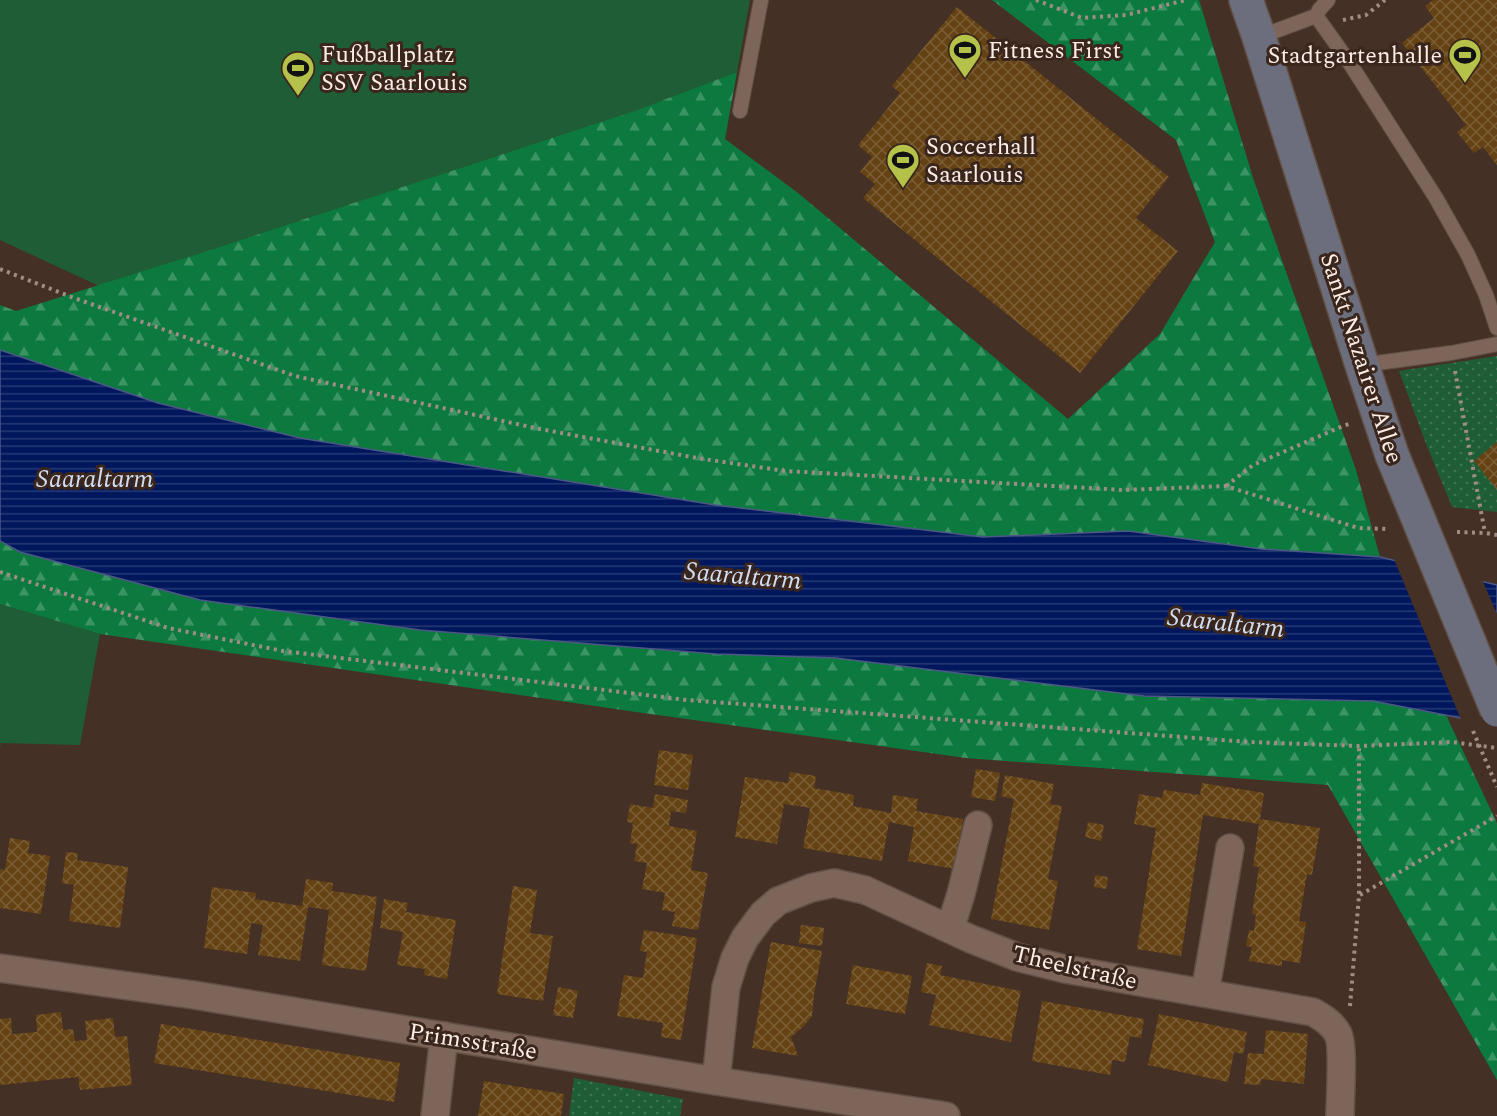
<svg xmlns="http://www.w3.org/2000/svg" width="1497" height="1116" font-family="Spectral,serif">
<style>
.grass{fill:#1f5d36}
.forest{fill:url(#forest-firs)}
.park{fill:url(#park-dots)}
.water{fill:url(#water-rules);stroke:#4c5886;stroke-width:1.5}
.pier{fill:#453026}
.building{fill:url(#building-cross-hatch)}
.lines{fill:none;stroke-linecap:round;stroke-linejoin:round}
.lane-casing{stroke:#615046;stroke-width:16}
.street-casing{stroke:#615046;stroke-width:30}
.secondary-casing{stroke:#615046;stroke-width:36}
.path{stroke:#a08e86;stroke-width:4;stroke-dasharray:3 4.5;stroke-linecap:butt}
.lane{stroke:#7d655a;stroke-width:14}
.street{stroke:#7d655a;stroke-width:27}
.secondary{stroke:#6d6e7d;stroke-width:33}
.secondary-bridge-casing{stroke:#615046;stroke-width:36;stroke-linecap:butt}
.path-bridge{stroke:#a08e86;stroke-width:4;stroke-dasharray:3 4.5;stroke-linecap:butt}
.secondary-bridge{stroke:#6d6e7d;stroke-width:33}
.labels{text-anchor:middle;stroke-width:6;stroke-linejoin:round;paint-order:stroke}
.poi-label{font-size:24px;fill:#fceee7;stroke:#3a261c;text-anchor:start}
.street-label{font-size:24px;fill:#fceee7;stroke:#3a261c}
.water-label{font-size:26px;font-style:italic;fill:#d1ddf2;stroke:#3a261c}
</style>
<defs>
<pattern id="forest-firs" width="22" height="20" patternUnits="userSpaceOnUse" patternTransform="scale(1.5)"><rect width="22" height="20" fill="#0c793f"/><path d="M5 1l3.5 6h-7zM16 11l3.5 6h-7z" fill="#3c9364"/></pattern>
<pattern id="park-dots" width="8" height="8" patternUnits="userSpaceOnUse" patternTransform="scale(1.5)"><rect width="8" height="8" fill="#1f5d36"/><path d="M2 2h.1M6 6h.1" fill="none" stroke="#407553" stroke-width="1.8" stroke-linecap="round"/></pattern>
<pattern id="water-rules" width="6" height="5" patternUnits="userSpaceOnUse" patternTransform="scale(1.5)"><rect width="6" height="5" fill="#00175d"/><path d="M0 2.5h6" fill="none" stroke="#263974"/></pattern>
<pattern id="building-cross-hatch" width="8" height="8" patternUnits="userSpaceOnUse" patternTransform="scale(1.5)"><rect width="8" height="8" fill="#644213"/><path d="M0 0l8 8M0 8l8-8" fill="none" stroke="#7b5e35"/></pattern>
</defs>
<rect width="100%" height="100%" fill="#453026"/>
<path class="grass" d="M0 0H750L737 72 637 110 204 252 99 286 0 240Z
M0 604 100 634 80 745 1 743 0 747Z"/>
<path class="forest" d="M992 0H1199L1254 181 1356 470 1380 557 1261 549 1128 531 983 537 715 505 300 438 158 403 0 350V305L16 311 204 252 637 110 737 72 725 139 798 193 1068 419 1160 334 1215 242 1176 140Z
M0 541 20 552 200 600 420 630 716 654 836 658 1144 696 1373 701 1446 715 1497 823V1080L1328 785 966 758 636 712 100 634 0 604Z"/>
<path class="park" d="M1497 356V512L1452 507 1425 441 1399 371Z
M574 1078 683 1099 680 1116H569Z"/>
<path class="water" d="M0 350 158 403 300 438 715 505 983 537 1128 531 1261 549 1380 557 1497 585V725L1373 701 1144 696 836 658 716 654 420 630 200 600 20 552 0 541Z"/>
<path class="pier" d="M1393 557 1482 579 1497 614V728L1462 722Z"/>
<path class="building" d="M1433 0H1497V165L1483 147 1474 153 1457 132 1466 125 1402 43 1434 18 1425 6Z
M957 7 1169 177 1136 218 1178 251 1080 373 863 198 875 184 860 172 872 157 858 145 900 93 892 86Z
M1497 442V490L1474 461Z
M659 750 693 755 688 790 654 785Z
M976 769 1000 773 995 801 971 797Z
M790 772 816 776 814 788 854 795 853 806 891 813 893 795 918 799 916 811 963 819 955 869 908 861 914 827 889 822 882 861 803 848 810 808 784 804 777 844 735 837 745 777 788 783Z
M1005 775 1054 784 1050 804 1062 806 1048 879 1058 881 1049 930 991 919 1014 799 1001 796Z
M1202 783 1264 793 1260 819 1320 828 1312 875 1307 874 1299 921 1306 922 1300 963 1282 960V966L1249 961 1252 947 1246 946 1249 930 1254 931 1256 915 1252 914 1259 867 1253 866 1259 824 1203 815 1181 956 1137 949 1156 828 1134 824 1139 794 1162 798 1164 790 1200 795Z
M655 794 688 800 686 813 671 811 669 826 697 831 691 870 708 873 698 930 672 926 675 912 662 910 665 893 642 889 647 863 634 861 637 844 630 843 633 823 627 822 630 804 653 808Z
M1088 822 1104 825 1101 841 1085 837Z
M10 838 30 841 28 853 50 856 41 914 0 908V869L5 870Z
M66 852 78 853 77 860 128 867 120 928 69 921 74 885 62 883Z
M1095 875 1108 877 1106 889 1094 887Z
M306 879 333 883 332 891 377 897 366 971 322 965 329 910 308 907 300 961 258 955 263 925 251 923 247 954 204 948 212 887 256 893 255 899 302 906Z
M513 886 537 890 530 933 553 936 543 1001 497 994Z
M384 899 408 903 406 912 456 920 447 979 424 975 425 969 397 965 403 932 380 928Z
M801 925 824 928 822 946 799 943Z
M644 930 697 938 681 1040 661 1037 663 1023 617 1016 624 975 643 978 647 952 640 951Z
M771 942 822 951 814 994 812 1016 803 1027 791 1037 798 1056 752 1048Z
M927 963 942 966 940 975 1021 991 1011 1042 929 1025 936 995 921 992Z
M853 965 912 976 905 1014 846 1004Z
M558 987 578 991 573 1018 553 1015Z
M1042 1001 1144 1019 1141 1038 1130 1036 1125 1062 1112 1060 1110 1075 1032 1061Z
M61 1012 63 1030 73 1029 75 1041 87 1040 85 1021 113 1018 115 1037 127 1036 132 1085 80 1090 78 1077 0 1085V1019L11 1018 12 1034 37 1032 36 1015Z
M1159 1014 1247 1032 1243 1054 1234 1052 1228 1082 1148 1065Z
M161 1024 400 1063 394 1102 154 1063Z
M1266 1030 1308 1034 1304 1084 1261 1079 1260 1085 1244 1084 1248 1053 1264 1054Z
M484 1081 564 1094 561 1116H478Z"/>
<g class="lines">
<g class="lane-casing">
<path id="lane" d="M1316 17 1319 10 1328 0
M1259 37 1313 17H1315L1319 20 1349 62 1436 198 1468 255 1486 295 1497 328
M740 111 761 0
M1362 365 1451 353 1497 344"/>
</g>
<g class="street-casing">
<path id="street" d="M950 929 961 894 978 825
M0 968 194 995 716 1081 946 1116
M1205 993 1230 848
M716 1081 726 987 735 958 745 938 763 914 778 901 811 888 834 883 865 890 971 939 1017 957 1065 969 1313 1012C1323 1018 1332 1023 1338 1034 1344 1046 1340 1099 1340 1116
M435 1116 444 1036"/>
</g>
<g class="secondary-casing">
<path id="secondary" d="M1246 0 1259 37 1362 365 1392 455"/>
</g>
<path class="path" d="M1036 0 1082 18 1126 15 1186 0
M1343 20 1366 15 1385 0
M0 269 74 298 295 376 540 429 697 458 785 471 1124 490 1226 486 1358 528 1389 529
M1455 371 1485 533
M1226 486 1253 465 1343 426 1352 423
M1457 532 1485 533 1497 535
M0 572 168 628 283 651 687 700 1249 742 1359 746 1452 742 1497 748
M1360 895 1497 816
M1350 1006 1359 895V746"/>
<use href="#lane" class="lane"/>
<use href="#street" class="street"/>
<use href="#secondary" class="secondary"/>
<g class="secondary-bridge-casing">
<path id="secondary-bridge" d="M1392 455 1497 710"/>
</g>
<path class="path-bridge" d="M1473 731 1497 787"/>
<use href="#secondary-bridge" class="secondary-bridge"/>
</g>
<defs>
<g id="stadium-pin" transform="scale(1.725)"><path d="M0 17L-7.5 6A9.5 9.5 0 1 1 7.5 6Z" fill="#b5c249" stroke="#3a261c"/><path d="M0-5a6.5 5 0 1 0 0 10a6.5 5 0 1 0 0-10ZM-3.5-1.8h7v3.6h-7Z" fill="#111"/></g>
</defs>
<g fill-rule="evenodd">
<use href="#stadium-pin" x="965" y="50"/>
<use href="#stadium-pin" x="1465" y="55"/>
<use href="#stadium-pin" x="298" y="68"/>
<use href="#stadium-pin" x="903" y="160"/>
</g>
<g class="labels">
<g class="poi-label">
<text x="988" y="58">Fitness First</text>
<text x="321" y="62">Fußballplatz<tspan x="321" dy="28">SSV Saarlouis</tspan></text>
<text x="1442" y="63" text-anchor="end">Stadtgartenhalle</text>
<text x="926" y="154">Soccerhall<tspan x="926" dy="28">Saarlouis</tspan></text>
</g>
<g class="street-label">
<text transform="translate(1362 358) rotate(72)" y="8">Sankt Nazairer Allee</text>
<text transform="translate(1075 967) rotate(13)" y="8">Theelstraße</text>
<text transform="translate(473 1041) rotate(9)" y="8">Primsstraße</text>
</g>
<g class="water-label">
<text x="95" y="487">Saaraltarm</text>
<text transform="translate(743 575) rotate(5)" y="9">Saaraltarm</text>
<text transform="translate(1226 622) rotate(6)" y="9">Saaraltarm</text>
</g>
</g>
</svg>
